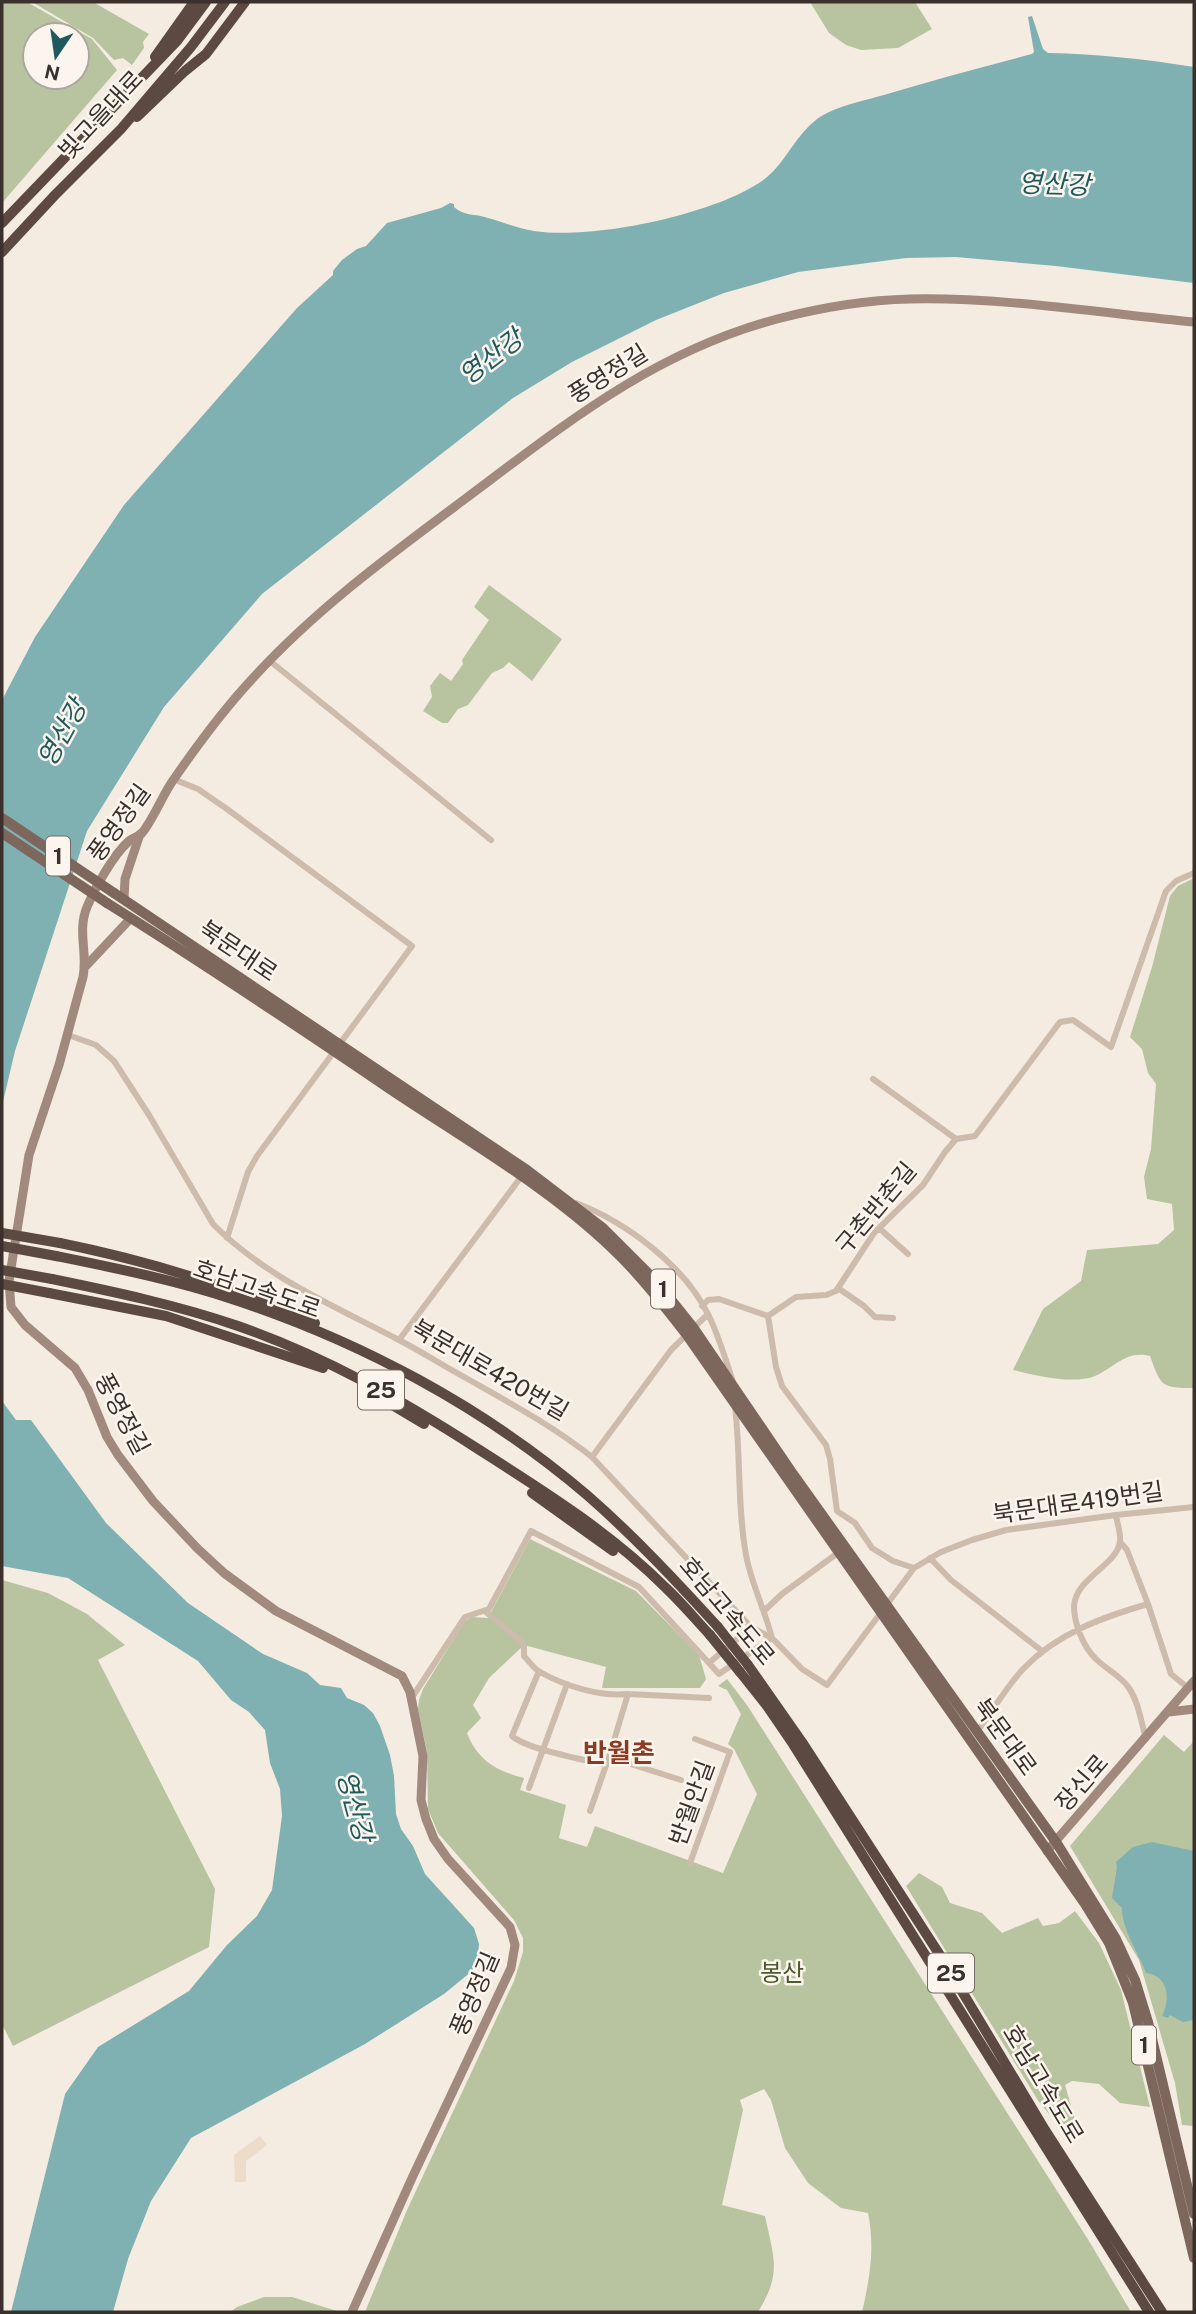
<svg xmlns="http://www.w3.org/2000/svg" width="1196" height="2314" font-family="'Public Sans','Noto Sans KR',sans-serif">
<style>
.green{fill:#b8c4a0;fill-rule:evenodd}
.plaza{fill:#ecdcc8}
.water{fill:#7fb0b2}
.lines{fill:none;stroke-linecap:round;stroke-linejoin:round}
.street{stroke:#cdbbac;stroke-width:6}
.secondary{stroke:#a18a7d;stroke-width:9}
.primary{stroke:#7d675c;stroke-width:10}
.highway{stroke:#5c4a42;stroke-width:10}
.primary-bridge{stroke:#7d675c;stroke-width:10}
.highway-bridge{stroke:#5c4a42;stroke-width:10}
.labels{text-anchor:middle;stroke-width:5;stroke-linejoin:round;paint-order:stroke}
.shield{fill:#fbf5ee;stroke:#756b66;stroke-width:2}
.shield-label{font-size:23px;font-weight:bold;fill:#3b302b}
.street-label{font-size:24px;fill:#3b302b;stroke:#fbf5ee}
.park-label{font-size:24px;fill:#4a5a2e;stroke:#fbf5ee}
.water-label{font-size:26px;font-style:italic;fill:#1f5a5e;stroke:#fbf5ee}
.neighbourhood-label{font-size:26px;font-weight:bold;fill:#8c3b22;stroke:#fbf5ee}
</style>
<rect width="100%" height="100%" fill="#f4ebe1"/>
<path class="green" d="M2 2H27L92 39 117 70 2 203ZM35 35H77V77H35Z
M32 2H93L149 34 143 42 144 48 132 65 123 58 114 60 93 38Z
M810 2H915L932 29 898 48 861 50 846 45 829 33Z
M489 585 562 639 532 681 509 662 503 668 492 673 468 705 458 709 448 723H442L423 711 432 697 430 686 440 673 451 681 463 664 462 660 489 620 474 607Z
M1194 878V1388C1162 1388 1161 1387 1150 1356 1126 1350 1115 1367 1095 1376 1072 1385 1035 1375 1013 1370L1043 1309 1081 1281 1087 1250 1158 1244 1174 1230 1172 1204 1147 1199 1144 1177 1151 1149 1156 1084 1148 1073 1142 1049 1130 1037 1152 967 1170 896 1178 886Z
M530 1539 636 1591 699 1655 706 1679 700 1688H602L606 1667 524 1645 489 1678 473 1705 481 1718 467 1733C478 1761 497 1771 524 1778L520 1790 566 1805 559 1838 587 1847 595 1826 723 1873 757 1794 734 1749 728 1744 741 1714 727 1690 718 1686 727 1679 747 1705 1089 2241 1131 2312H862C870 2278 875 2247 868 2213L841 2208 808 2183 785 2148 771 2100 764 2089 740 2100 743 2110 722 2205 765 2216C774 2259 782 2273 758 2312H365L407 2210 514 1981 523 1952V1938L514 1920 438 1833 428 1809 427 1752 418 1709 419 1700 423 1689 465 1621 472 1617 488 1618Z
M2 1580 48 1593 87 1614 125 1645 98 1660 215 1889 209 1947 13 2046 2 2024Z
M1164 1735 1184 1752 1194 1741V2126L1182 2125 1175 2083 1139 1960 1070 1846Z
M919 1873 942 1887 950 1903 982 1913 1002 1933 1038 1918 1043 1926 1059 1923 1075 1911 1099 1943 1121 1990 1150 2107 1120 2103 1099 2084 1072 2081 1065 2085 1074 2116 1075 2132 1069 2137 1039 2102 906 1886Z
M264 2297H292L340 2312H230L237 2307Z"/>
<path class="plaza" d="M260 2136 267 2145 246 2161V2182H235L234 2155Z"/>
<path class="water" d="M1032 16 1043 49 1048 53C1097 54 1145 59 1194 67V283L1056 266 956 257 906 258 798 272 724 293 656 320 572 362 513 398 262 594 164 707 87 831 15 1051 2 1106V700L35 637 124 505 297 308 333 275V271L342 260 357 249 366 246 387 223 441 208 450 203 454 204V207C466 217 474 213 488 218 503 222 519 229 534 231 593 240 710 215 759 183 788 165 796 127 829 112 846 104 866 100 884 95 933 80 982 67 1032 54L1034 52 1028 17Z
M2 1401 16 1420H31L106 1523 188 1603 263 1654 307 1673 320 1685 341 1688 347 1698 364 1705 373 1713 380 1726 390 1755 394 1776 396 1814 401 1829 413 1846 425 1874 474 1928 479 1944 478 1958 472 1971 444 1994 365 2044 191 2138 151 2201 128 2259 113 2312H11L65 2094 98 2047 189 1991 227 1945 257 1916 272 1890 282 1816 280 1789 270 1763 265 1730 249 1712 231 1700 198 1661 68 1578 2 1566Z
M1152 1842 1194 1851V2020L1183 2022 1170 2015 1168 2018 1162 2016C1170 2001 1170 1976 1146 1973 1138 1952 1122 1930 1122 1908L1112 1898 1117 1867 1116 1862 1133 1847Z"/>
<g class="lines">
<path class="street" d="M270 661 491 840
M173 779 198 789 227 809 412 946 257 1156 248 1172 227 1238
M68 1035 96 1045 114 1061 149 1115 213 1224C264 1276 334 1306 397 1339 421 1351 443 1366 466 1378 510 1403 553 1426 592 1457L751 1627 772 1638 802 1669 827 1685 914 1568 941 1552 972 1540 1006 1530 1116 1515 1194 1507
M873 1079 956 1139
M576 1203C626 1222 685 1266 709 1316 719 1337 726 1360 733 1382
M879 1228 908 1254
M838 1288 864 1306 875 1317 893 1318
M702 1306 708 1300 719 1299 768 1316 796 1297 826 1295 836 1291 874 1233 923 1185 945 1152 956 1139 975 1136 1060 1022 1073 1020 1111 1047 1166 891 1176 881 1194 873
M768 1316 776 1367 782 1386 826 1445 830 1459 837 1511 855 1523 872 1548 893 1561 914 1568
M399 1340 524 1173
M735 1407C741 1456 737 1506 746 1555 751 1583 765 1610 772 1638L719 1674 709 1663 751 1627
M592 1457 671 1350 708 1314
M1116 1515C1117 1523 1121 1533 1120 1541 1118 1565 1076 1577 1074 1606 1074 1623 1083 1647 1096 1659 1107 1670 1120 1675 1129 1688 1139 1703 1141 1722 1146 1739
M930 1558 951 1580 1042 1651
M1148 1604 1171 1674 1188 1688
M765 1610 782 1594 839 1552
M486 1612 521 1641 524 1646V1656C529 1661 534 1669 540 1672 565 1686 600 1697 628 1694
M539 1671 512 1736C526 1749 585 1760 606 1765
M411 1699 465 1617 489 1609 531 1531 639 1587 709 1663
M976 1733C992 1712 1006 1687 1024 1668 1058 1633 1103 1617 1148 1604L1127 1550 1120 1542
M609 1757 681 1780
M529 1788 567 1684
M590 1811 609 1757 628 1694 709 1698
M690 1863 730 1752 695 1739"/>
<path class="secondary" d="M124 900 125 879 140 834
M85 967 131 918
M1169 1712 1194 1709
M1047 1851 1194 1681
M352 2312 412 2178 511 1968 515 1945 510 1927 448 1859 434 1839 426 1819 421 1800 423 1756 410 1692 402 1676 276 1611 224 1573 197 1548 153 1501 118 1455 107 1437 88 1390 75 1368 25 1325 11 1307 9 1281 29 1155 59 1065 83 977C88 953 77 931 87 907 95 888 113 855 129 841 132 838 137 837 141 834 151 824 164 792 174 779 198 744 224 709 253 678 316 609 390 555 465 499 564 425 653 352 777 319 819 308 866 300 910 299 1002 297 1102 313 1194 322"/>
<path class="primary" d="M114 893 527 1170 603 1228 657 1282 693 1327 793 1474 1056 1842 1116 1939 1135 1980 1148 2022 1194 2214
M107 903C203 963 297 1026 390 1089 466 1140 557 1192 621 1257 645 1281 665 1307 686 1334L1085 1904 1109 1943 1133 2003 1194 2258"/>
<path class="highway" d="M155 57 194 2
M137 117 185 71 206 54 245 2
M2 223 177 41 206 2
M2 252 55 195 121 129 191 47 225 2
M60 1243C149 1261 231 1286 315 1323
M56 1256C115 1268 175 1280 232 1299 360 1341 484 1407 587 1495 634 1536 676 1581 718 1627
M52 1279C115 1292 177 1305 238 1326 324 1356 402 1400 478 1449 544 1491 611 1533 666 1588 682 1603 695 1619 710 1635
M49 1293 166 1316 323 1368
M372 1393 424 1424
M532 1493 613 1551
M748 1665 802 1742 945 1963 1045 2130 1162 2312
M740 1672 767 1706 793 1744 1149 2312"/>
<path class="primary-bridge" d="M2 818 114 893
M2 833 107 903"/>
<path class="highway-bridge" d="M2 1233 60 1243
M2 1246 56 1256
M2 1270 52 1279
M2 1284 49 1293
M718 1627 748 1665
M710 1635 740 1672"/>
</g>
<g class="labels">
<g class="shield">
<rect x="46" y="836.5" width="24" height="39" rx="5"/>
<rect x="651" y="1269.5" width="24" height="39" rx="5"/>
<rect x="358" y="1370.5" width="46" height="39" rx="5"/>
<rect x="928" y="1953.5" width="46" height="39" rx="5"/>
<rect x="1132" y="2025.5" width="24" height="39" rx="5"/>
</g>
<g class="shield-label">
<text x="58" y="864">1</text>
<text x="663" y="1297">1</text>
<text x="381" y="1398">25</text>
<text x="951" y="1981">25</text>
<text x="1144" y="2053">1</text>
</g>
<g class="street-label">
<text transform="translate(101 115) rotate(-47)" y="8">빛고을대로</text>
<text transform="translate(608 374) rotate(-32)" y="8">풍영정길</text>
<text transform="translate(119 823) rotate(-54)" y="8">풍영정길</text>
<text transform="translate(238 951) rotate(34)" y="8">북문대로</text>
<text transform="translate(876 1208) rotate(-50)" y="8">구촌반촌길</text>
<text transform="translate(257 1289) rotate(19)" y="8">호남고속도로</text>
<text transform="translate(490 1370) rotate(30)" y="8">북문대로420번길</text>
<text transform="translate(122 1414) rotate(62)" y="8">풍영정길</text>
<text transform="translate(1078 1503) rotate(-8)" y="8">북문대로419번길</text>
<text transform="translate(727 1611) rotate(50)" y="8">호남고속도로</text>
<text transform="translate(1005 1737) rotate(54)" y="8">북문대로</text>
<text transform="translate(1082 1783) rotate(-49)" y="8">장신로</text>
<text transform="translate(692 1803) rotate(-70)" y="8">반월안길</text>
<text transform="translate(475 1994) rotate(-67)" y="8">풍영정길</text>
<text transform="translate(1043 2084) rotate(59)" y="8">호남고속도로</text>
</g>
<g class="park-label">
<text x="782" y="1981">봉산</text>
</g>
<g class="water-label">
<text transform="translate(1054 184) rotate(2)" y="9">영산강</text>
<text transform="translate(491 357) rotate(-37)" y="9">영산강</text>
<text transform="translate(62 733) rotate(-61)" y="9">영산강</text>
<text transform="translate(355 1806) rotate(75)" y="9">영산강</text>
</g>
<g class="neighbourhood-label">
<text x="619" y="1762">반월촌</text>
</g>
</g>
<rect width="1196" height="2314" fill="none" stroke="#3b302b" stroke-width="7"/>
<g transform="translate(56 56) rotate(193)"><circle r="33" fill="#fbf5ee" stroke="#aea6a0" stroke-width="2"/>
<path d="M0-5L12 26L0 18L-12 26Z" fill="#1f5a5e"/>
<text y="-10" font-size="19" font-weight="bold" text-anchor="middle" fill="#3b302b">N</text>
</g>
</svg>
